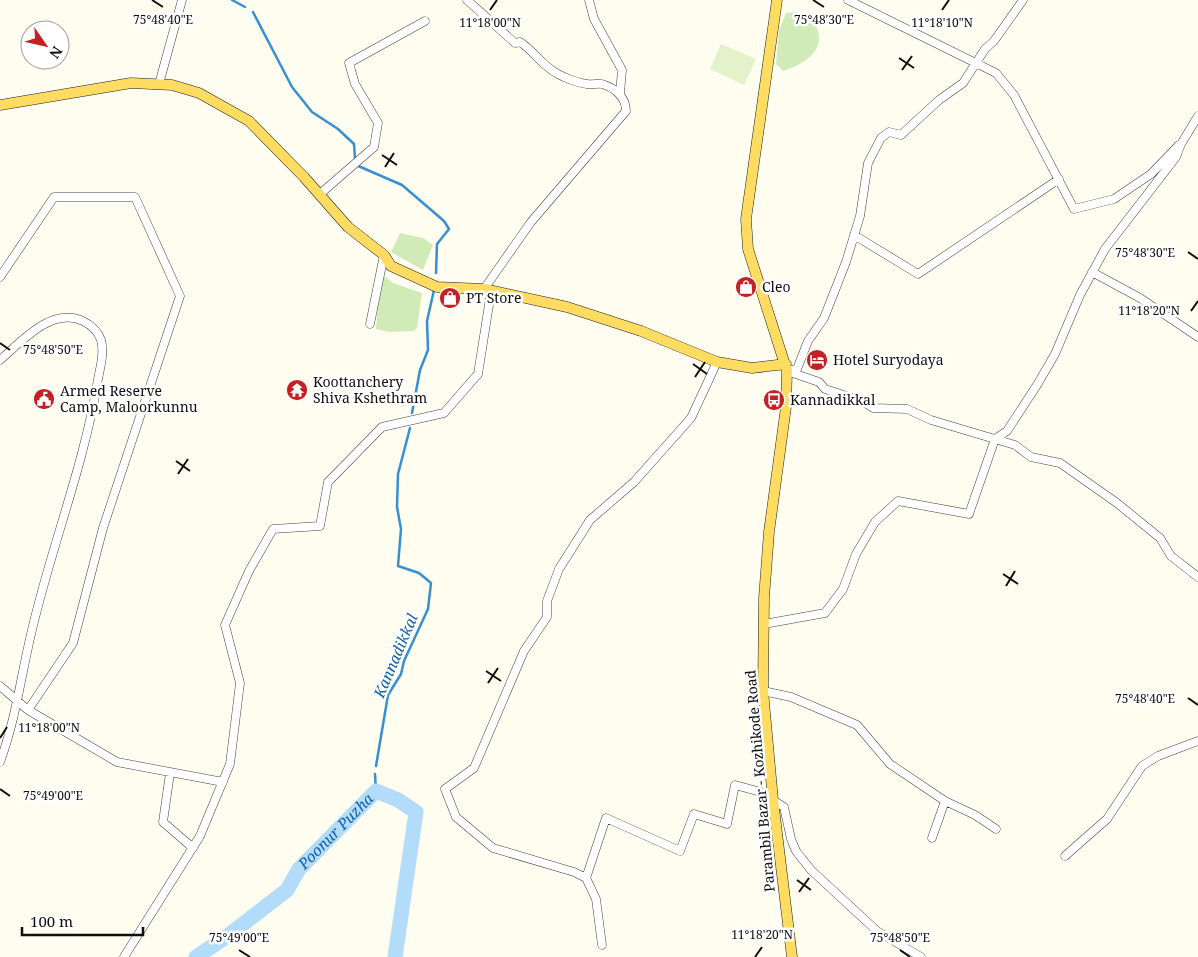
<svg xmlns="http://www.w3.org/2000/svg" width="1198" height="957" font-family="'Noto Serif',serif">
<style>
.grass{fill:#d1ebb8}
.pitch{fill:#e3f2ca}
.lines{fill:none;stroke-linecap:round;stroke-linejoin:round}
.stream{stroke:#3690d3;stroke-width:2.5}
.river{stroke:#b2dcf9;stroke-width:15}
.minor-casing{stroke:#424242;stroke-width:9}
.major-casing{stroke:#202020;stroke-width:11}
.minor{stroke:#fff;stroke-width:8}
.major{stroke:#fedc61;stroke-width:10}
.ticks{fill:none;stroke:#0f0f0f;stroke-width:2}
.labels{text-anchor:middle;stroke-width:5;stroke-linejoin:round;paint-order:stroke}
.poi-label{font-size:14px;fill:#0f0f0f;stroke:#fff;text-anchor:start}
.street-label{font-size:14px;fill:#0f0f0f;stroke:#fff}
.water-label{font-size:15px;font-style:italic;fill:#1261a6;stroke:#fff}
.ticks-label{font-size:12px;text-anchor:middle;fill:#0f0f0f;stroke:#fff;stroke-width:5;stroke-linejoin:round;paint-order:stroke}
</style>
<rect width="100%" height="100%" fill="#fffdf0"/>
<path class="grass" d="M796 12 805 18 813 20C830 47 808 63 783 71L776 64 779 30 786 13Z
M400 233 423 238 433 245 423 270 391 252Z
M384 276 393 283 422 293 417 328 414 331 390 332 376 329 378 305Z"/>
<path class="pitch" d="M721 44 756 59 744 85 710 69Z"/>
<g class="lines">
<path class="stream" d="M232 0 245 7
M253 12 292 87 312 112 338 129 354 144 355 159
M356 165 402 185 444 221 449 229 437 244 436 273
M412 413 420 370 428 350 427 321 434 290
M376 766 388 695 401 674 404 661 428 609 431 583 419 573 398 566 401 529 397 507 398 474 410 428
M375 774 376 791"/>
<path class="river" id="s1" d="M196 957 229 935 287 890 299 869 376 791 398 800 416 812 395 957"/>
<g class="minor-casing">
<path id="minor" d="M467 0 515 43 520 42C534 51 542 66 558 74 565 78 578 83 587 84 592 85 598 83 602 84 615 88 626 97 626 111L531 222 484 289
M589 0 594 19 622 70 620 93
M848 0 996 73 1014 95 1074 209 1114 199 1151 174 1179 145
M159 84 182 0
M320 194 374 147 378 123 355 84 349 63 425 21
M854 235 918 274 1059 179
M1092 272 1140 298 1198 337
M0 277 54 197H135L180 296 103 528 73 643 28 710 0 686
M370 324 384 255
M0 360C21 342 52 306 83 321 91 325 98 331 101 340 105 354 99 371 97 385 83 468 51 548 32 630 21 675 16 719 0 762
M787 371 819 382 825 389 862 401 873 408 907 409 931 420 1015 445 1031 457 1060 463 1117 503 1160 538 1171 556 1198 577
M787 371 797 369 808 341 824 318 846 262 860 216 868 163 881 138 889 132 901 135 939 100 963 83 985 49 994 41 1023 0
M764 624 825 613 843 589 856 554 875 522 898 501 969 514 995 439 1007 431 1037 385 1055 354 1080 295 1105 249 1176 157 1181 144 1198 116
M763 691 791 697 857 725 890 764 945 801 975 815 996 829
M28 710 117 762 223 782
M170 773 163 822 193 848
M773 800 784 807 791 839 796 851 811 870 877 931 921 957
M932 838 945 801
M1065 856 1107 819 1142 766 1158 756 1198 741
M586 878 606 818 680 851 694 814 727 824 735 785 772 795
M602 945 596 899 586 878 574 872 493 848 456 817 445 789 474 768 524 651 547 617V601L559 569 590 520 634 482 691 418 717 362
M124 957 200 836 230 764 240 683 225 625 249 571 273 529 320 526 328 482 382 427 444 413 478 374 491 292"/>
</g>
<g class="major-casing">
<path id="major" d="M777 0 746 219 748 249 787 371 786 407 769 532 764 598 763 691 773 800 792 957
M0 105 131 83 172 85 199 93 249 121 304 177 348 227 384 255 391 266 437 287 484 289 567 307 641 331 717 362 752 368 786 364"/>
</g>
<use href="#minor" class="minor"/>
<use href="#major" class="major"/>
</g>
<path class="ticks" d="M152 0 163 7M813 0 824 7M490 10 497 0M942 10 949 0M899 58 914 68M902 70 912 56M382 155 397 165M385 167 394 153M1188 252 1198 259M1191 311 1198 301M0 343 10 350M693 364 707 374M695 377 705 362M176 461 190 471M178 474 188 459M1003 574 1018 584M1006 586 1015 571M486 671 501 681M488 683 498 668M1188 698 1198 705M0 738 7 727M0 789 10 796M797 880 811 890M799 892 809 878M239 950 250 957M900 950 910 957M755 957 762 947"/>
<defs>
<g id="shop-disc" transform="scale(1.125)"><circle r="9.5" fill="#c52023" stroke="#fff"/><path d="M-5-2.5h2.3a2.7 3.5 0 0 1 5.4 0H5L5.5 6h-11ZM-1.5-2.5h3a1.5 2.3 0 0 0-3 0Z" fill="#fff"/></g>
<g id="hotel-disc" transform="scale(1.125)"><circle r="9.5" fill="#c52023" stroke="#fff"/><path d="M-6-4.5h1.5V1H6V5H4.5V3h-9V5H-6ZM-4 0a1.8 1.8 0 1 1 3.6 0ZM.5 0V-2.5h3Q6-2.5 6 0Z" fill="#fff"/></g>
<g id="temple-disc" transform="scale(1.125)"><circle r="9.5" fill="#c52023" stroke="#fff"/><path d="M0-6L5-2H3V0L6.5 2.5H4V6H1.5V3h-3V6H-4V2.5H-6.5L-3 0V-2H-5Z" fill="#fff"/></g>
<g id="civic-disc" transform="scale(1.125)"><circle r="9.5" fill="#c52023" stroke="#fff"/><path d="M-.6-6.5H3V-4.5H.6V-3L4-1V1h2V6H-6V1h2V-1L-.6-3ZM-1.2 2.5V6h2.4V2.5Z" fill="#fff"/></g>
<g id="bus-disc" transform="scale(1.125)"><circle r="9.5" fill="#c52023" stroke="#fff"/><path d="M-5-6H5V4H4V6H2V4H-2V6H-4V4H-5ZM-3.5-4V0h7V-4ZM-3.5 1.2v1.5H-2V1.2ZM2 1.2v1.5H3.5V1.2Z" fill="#fff"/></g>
</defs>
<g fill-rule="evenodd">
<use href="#shop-disc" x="746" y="287"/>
<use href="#shop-disc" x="450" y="298"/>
<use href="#hotel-disc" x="817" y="360"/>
<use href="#temple-disc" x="297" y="390"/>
<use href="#civic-disc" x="44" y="399"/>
<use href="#bus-disc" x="774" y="400"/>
</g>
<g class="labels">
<g class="poi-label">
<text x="762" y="292">Cleo</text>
<text x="466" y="303">PT Store</text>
<text x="833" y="365">Hotel Suryodaya</text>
<text x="313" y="387">Koottanchery<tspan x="313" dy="16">Shiva Kshethram</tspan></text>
<text x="60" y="396">Armed Reserve<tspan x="60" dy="16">Camp, Maloorkunnu</tspan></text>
<text x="790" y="405">Kannadikkal</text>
</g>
<g class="street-label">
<text transform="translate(760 781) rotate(-95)" y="5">Parambil Bazar - Kozhikode Road</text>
</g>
<g class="water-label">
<text transform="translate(396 656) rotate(-67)" y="5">Kannadikkal</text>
<text dy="5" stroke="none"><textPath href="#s1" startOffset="190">Poonur Puzha</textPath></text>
</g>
</g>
<g class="ticks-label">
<text x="824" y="24">75°48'30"E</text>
<text x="163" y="24">75°48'40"E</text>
<text x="490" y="27">11°18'00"N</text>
<text x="942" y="27">11°18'10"N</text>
<text x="1145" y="257">75°48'30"E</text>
<text x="1149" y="315">11°18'20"N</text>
<text x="53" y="354">75°48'50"E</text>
<text x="1145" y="703">75°48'40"E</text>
<text x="49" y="732">11°18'00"N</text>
<text x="53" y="800">75°49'00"E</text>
<text x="762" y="939">11°18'20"N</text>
<text x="239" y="942">75°49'00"E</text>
<text x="900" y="942">75°48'50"E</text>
</g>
<g transform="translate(45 45) rotate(124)"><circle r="24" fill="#ffffff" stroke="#9f9f9f"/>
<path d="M0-4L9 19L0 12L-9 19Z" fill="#c52023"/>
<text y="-8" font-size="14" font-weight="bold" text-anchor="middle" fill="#0f0f0f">N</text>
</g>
<path d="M22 927v8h121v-8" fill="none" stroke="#0f0f0f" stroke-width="2.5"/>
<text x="30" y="927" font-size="15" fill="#0f0f0f" stroke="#ffffff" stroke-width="4" paint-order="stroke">100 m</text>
</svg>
